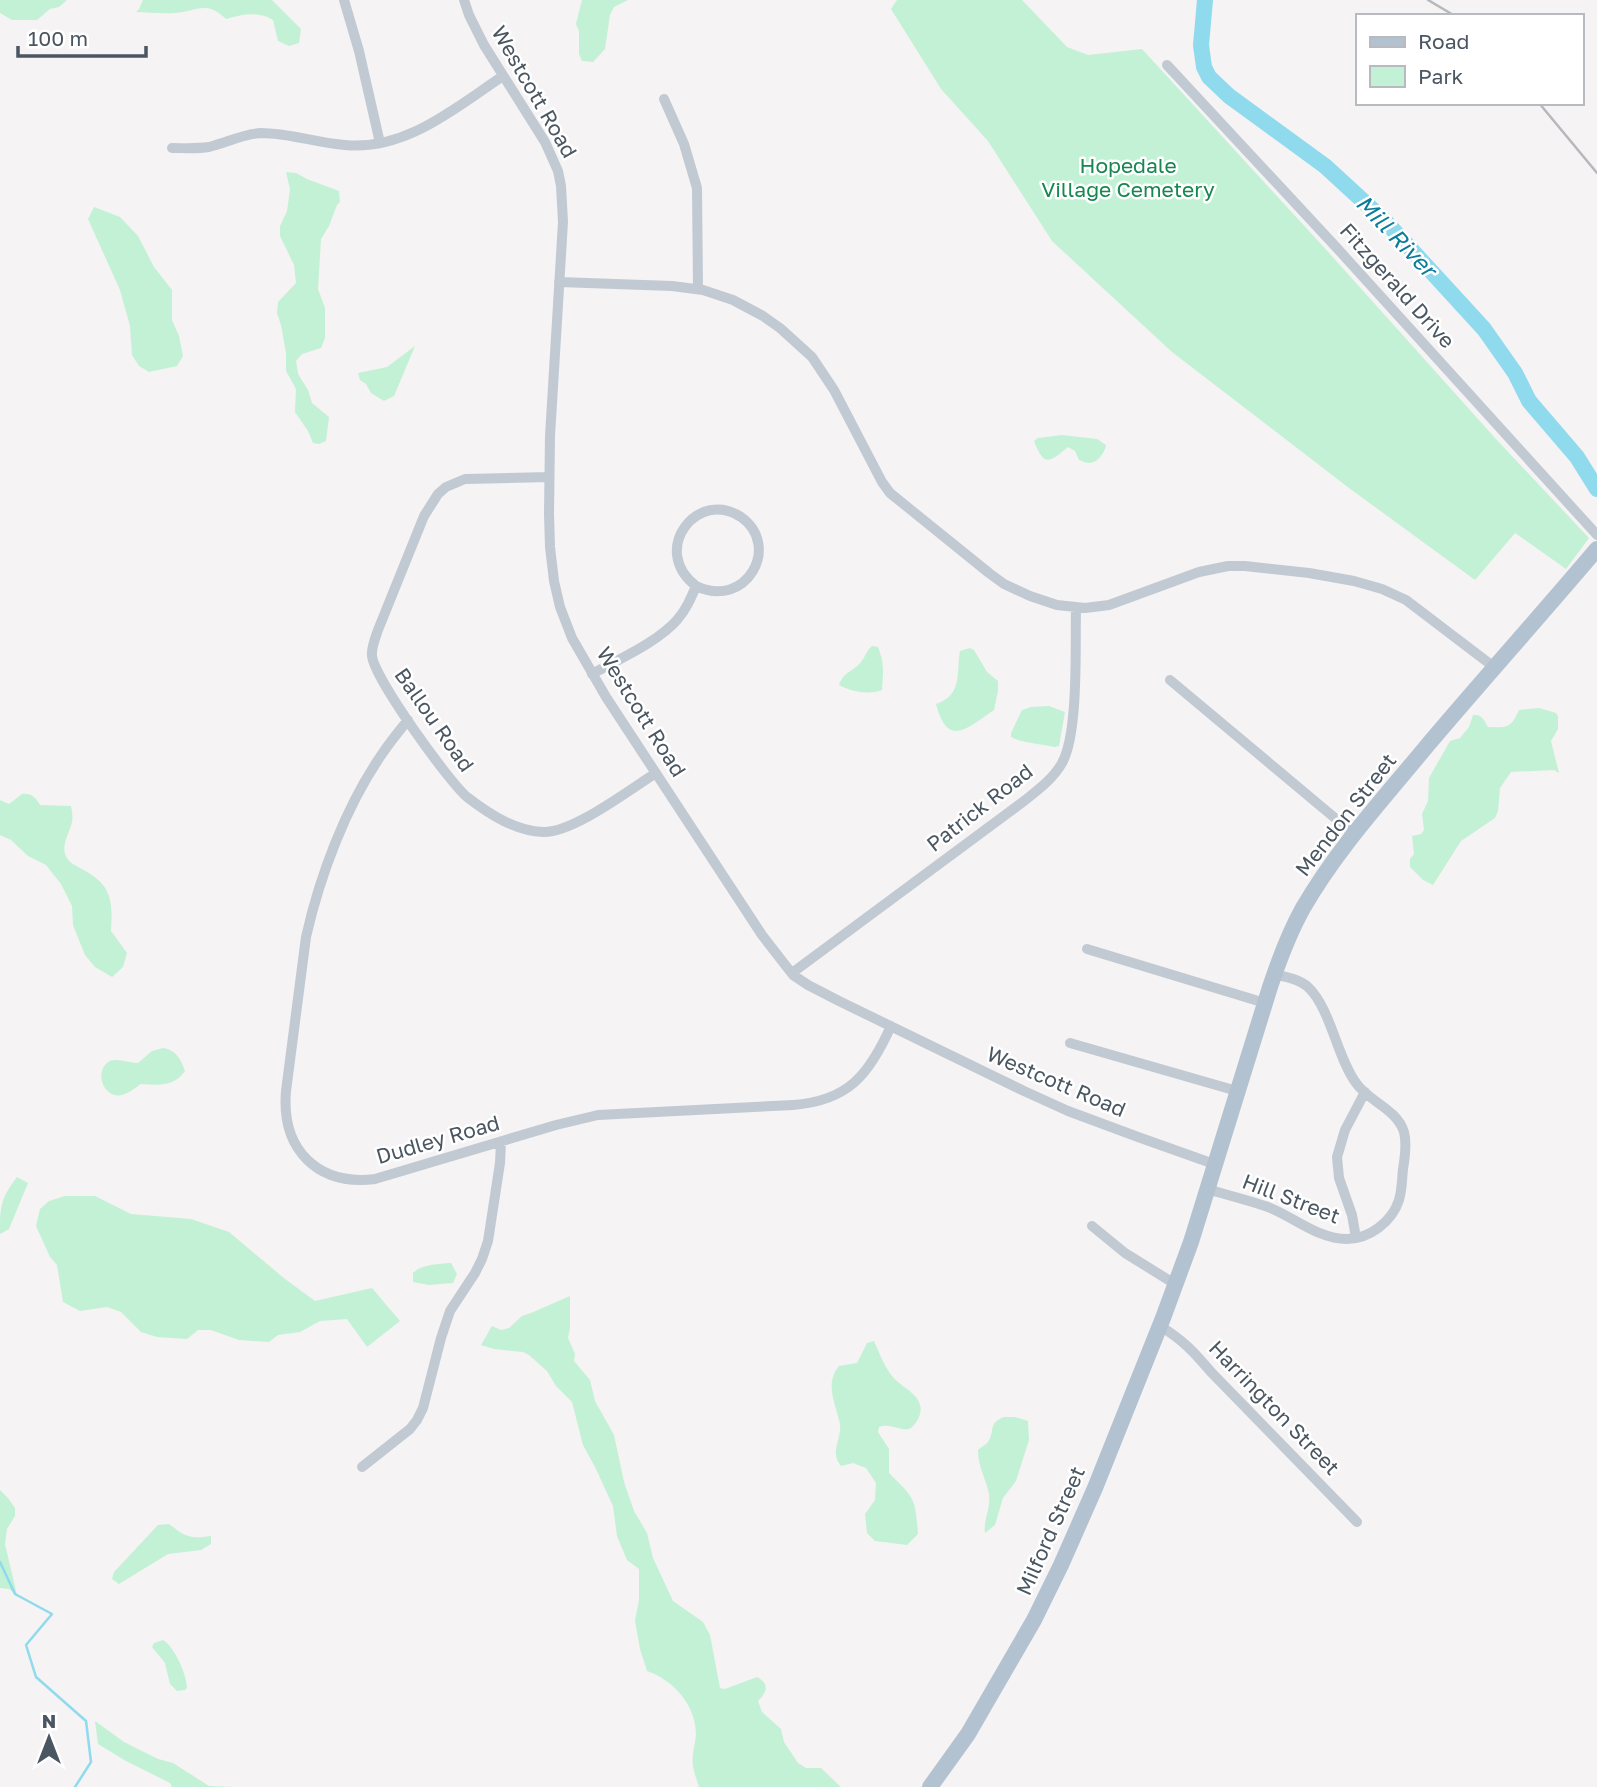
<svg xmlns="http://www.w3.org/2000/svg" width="1597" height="1787" font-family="'Golos Text',sans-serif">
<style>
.green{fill:#c3f1d5}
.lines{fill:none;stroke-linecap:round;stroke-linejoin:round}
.stream{stroke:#90daee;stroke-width:2.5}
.river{stroke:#90daee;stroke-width:16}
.minor{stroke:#c1cad2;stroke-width:10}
.primary{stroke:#b3c2d1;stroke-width:16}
.rail{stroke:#b5b8bd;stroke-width:2.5}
.labels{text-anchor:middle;stroke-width:5;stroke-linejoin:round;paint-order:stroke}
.street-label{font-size:21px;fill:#4a5661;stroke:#fff}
.park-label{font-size:21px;fill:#17864f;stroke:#fff}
.water-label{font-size:23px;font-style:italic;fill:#0c7c9b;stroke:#fff}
</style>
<rect width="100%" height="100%" fill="#f5f3f3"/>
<path class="green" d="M0 0H67L59 7 50 9 37 20H12L0 13Z
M143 0H272L301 29 299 43 289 46 278 41 273 20C259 11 242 14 226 19 206 0 199 11 175 13 162 14 148 12 136 12L139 9Z
M582 0H628L614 7 610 15 605 49 593 62 582 61 579 54V31L576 24Z
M897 0H1022L1067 47 1088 55 1142 49 1330 254 1495 438 1589 538 1566 569 1515 533 1475 580 1349 488 1172 352 1052 241 988 141 941 89 891 9Z
M286 172 296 173 307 179 339 191 340 202 337 205 329 226 321 239 318 289 325 308V338L321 348 302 354 296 361 298 374 308 390 312 403 329 417 326 441 319 444 313 443 308 431 295 412 296 389 286 371V353L281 325 277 313 278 302 296 283 294 265 280 236V226L287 211 290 189Z
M94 207 120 217 138 236 154 267 172 290V320L179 336 183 356 177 366 149 372 139 366 132 355 130 326 120 290 88 219Z
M415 346 394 396 384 401 371 393 366 384 360 380 358 373 387 367Z
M1062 435 1097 439 1106 445C1105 452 1098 463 1089 463 1086 463 1082 461 1079 460L1075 451 1068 447C1049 463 1044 467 1034 441L1038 438Z
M872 646 878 647C885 666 883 671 882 690 869 695 852 692 839 685 844 671 853 672 861 662 866 656 866 651 872 646Z
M970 648 974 650 987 672 998 681V691L994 710C967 728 948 749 936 704 963 695 956 674 960 651Z
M1049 706 1065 712 1059 746 1055 747C1042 744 1022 743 1011 737V733L1022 710 1031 707Z
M1539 708 1556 713 1558 716V729L1551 741 1559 773 1554 770 1511 772 1500 788 1498 811 1495 818 1461 841 1433 885 1423 880 1410 867V859L1414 854 1412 836 1421 834 1424 830 1422 814 1428 801 1429 778 1450 741 1460 738 1469 727 1473 715C1482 714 1484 720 1488 727 1507 728 1511 728 1519 710Z
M22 794C32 793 35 797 40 805L71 806C72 811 73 817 72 822 70 832 62 843 65 854 68 862 73 864 80 868 111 884 113 898 111 931L127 953 123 967 112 977 95 967 85 955 73 925 72 906 61 884 46 865 28 856 11 840 0 835V800L9 804Z
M163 1048C176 1050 181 1059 185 1071 174 1087 159 1085 141 1084 135 1088 129 1093 122 1095 103 1099 93 1070 110 1061 117 1058 130 1063 138 1063L152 1051Z
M17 1177 28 1183 9 1229 0 1234C0 1207 0 1199 17 1177Z
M65 1196H95L131 1214 191 1219 229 1232 285 1279 315 1301 372 1288 400 1321 367 1347 347 1319 320 1321 300 1332 278 1335 269 1342 239 1340 211 1330H198L187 1339 157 1337 141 1332 121 1312 107 1307 80 1311 63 1302 57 1265 50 1257 36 1226 40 1209 49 1201Z
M451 1263 457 1274 453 1283 429 1285 413 1282V1273C422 1264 439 1264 451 1263Z
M570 1296V1328L568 1338 575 1354 574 1361 590 1380 595 1401 614 1435 624 1482 634 1511 647 1533 653 1558 673 1601 703 1622 710 1635 720 1688 725 1689 757 1677C770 1684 767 1692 758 1701L762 1712 781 1729 784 1742 798 1763 806 1768H821L841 1787H699C697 1780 694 1773 693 1766 691 1755 696 1743 696 1733 695 1704 673 1680 647 1671L640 1649 635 1621 639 1600V1569L627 1560 617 1536 613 1506 595 1467 583 1445 572 1402 556 1386 547 1371 529 1355 523 1352 494 1349 481 1345 492 1326 501 1330 509 1328 522 1316 531 1313Z
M874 1341C879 1352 884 1366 892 1376 901 1388 925 1395 920 1414 919 1418 915 1425 911 1428 903 1433 890 1422 879 1427L878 1432 889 1449V1473C915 1499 915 1497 918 1534L907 1545 875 1541 867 1533 865 1514 875 1500 876 1483 866 1468 853 1463 841 1466C829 1452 842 1439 840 1424 836 1405 824 1384 839 1366L857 1363 867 1343Z
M1004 1417H1015L1028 1421 1029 1440 1016 1481 1003 1498 995 1525 985 1533C983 1520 991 1509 989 1494 986 1478 978 1468 978 1450 981 1447 986 1445 988 1442 996 1430 987 1424 1004 1417Z
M0 1490 8 1498 15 1508V1516L7 1529 5 1544 17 1595 9 1589 0 1588Z
M169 1524C186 1537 189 1539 211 1536V1544L201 1550 168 1554 119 1584 112 1579 114 1572 158 1525Z
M163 1640C174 1646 187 1675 187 1688L185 1690 177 1691 170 1684 165 1663 152 1647 154 1643Z
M95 1721 124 1742 158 1759 173 1763 209 1786 234 1787H172L170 1783 126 1761 98 1744Z"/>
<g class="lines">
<path class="stream" d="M0 1562 15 1594 52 1614 26 1645 36 1677 86 1721 91 1762 75 1787"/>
<path class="river" d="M1205 0 1201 45 1204 67 1209 77 1229 96 1325 166 1386 222 1484 329 1515 373 1529 401 1577 457 1597 489"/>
<path class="minor" d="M344 0 359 51 380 143
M464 0 469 15 484 45 545 142 558 171 561 186 563 222 550 436 549 514 550 547 554 581 560 607 572 638 606 697 762 935 793 975 808 985 839 1001 1024 1091 1068 1111 1138 1137 1214 1164
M1167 65 1336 247 1597 535
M664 99 684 144 697 188 698 289
M172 148C184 148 196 149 209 147 226 143 243 134 261 133 289 133 317 143 345 145 406 151 456 107 503 76
M559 282 672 286 703 290 733 300 763 316 780 328 812 357 834 390 882 482 890 493 989 573 1004 584 1030 596 1057 605 1085 608 1109 605 1199 572 1228 566H1245L1309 573 1354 581 1382 589 1406 600 1494 667
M549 477 465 479 446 487 438 494 424 516 378 630C375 639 371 648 372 656 374 678 449 782 467 797 489 814 515 831 543 832 573 833 629 790 656 773
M592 674C617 660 658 642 677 620 686 610 691 598 696 586 649 550 698 488 741 517 782 546 746 610 696 586
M1170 680 1354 834
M408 720C399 731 390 742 382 754 346 806 320 875 306 937L286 1091C281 1149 317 1186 375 1179L556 1125 598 1115 793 1105C848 1101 869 1075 891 1026
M1087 949 1265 1003
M792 973 1024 801C1038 790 1054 778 1062 763 1079 733 1075 644 1076 607
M1070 1043 1237 1091
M1207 1189C1227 1195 1248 1200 1268 1207 1294 1217 1318 1239 1347 1239 1369 1239 1392 1222 1399 1200 1402 1190 1402 1179 1403 1169 1405 1157 1407 1143 1404 1132 1397 1109 1368 1101 1356 1083 1337 1057 1331 1010 1309 988 1300 979 1286 977 1274 974
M1092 1226 1125 1253 1175 1284
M1356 1238 1352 1215 1339 1178 1337 1157 1345 1130 1365 1092
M1160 1326C1183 1340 1194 1352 1211 1372L1357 1522
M362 1467 410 1429 417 1420 423 1408 441 1338 450 1311 475 1273 482 1259 488 1241 500 1163 501 1142"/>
<path class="primary" d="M930 1787 968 1734 1034 1620 1061 1565 1095 1488 1163 1318 1191 1242 1270 987C1279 960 1289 933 1303 908 1337 849 1383 799 1426 747 1482 681 1540 616 1597 549"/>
<path class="rail" d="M1428 0 1455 16
M1539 103 1597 173"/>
</g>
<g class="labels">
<g class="street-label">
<text transform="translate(534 92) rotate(60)" y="7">Westcott Road</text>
<text transform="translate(1397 286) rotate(48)" y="7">Fitzgerald Drive</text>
<text transform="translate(641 712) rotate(58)" y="7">Westcott Road</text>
<text transform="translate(434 720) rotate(55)" y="7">Ballou Road</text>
<text transform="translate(980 808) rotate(-38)" y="7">Patrick Road</text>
<text transform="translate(1346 815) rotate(-52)" y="7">Mendon Street</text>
<text transform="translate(1056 1082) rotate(23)" y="7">Westcott Road</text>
<text transform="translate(438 1140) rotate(-16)" y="7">Dudley Road</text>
<text transform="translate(1291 1199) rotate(21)" y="7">Hill Street</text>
<text transform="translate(1274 1408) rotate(46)" y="7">Harrington Street</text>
<text transform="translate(1051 1531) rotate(-66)" y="7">Milford Street</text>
</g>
<g class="park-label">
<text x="1128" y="173">Hopedale<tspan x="1128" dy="24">Village Cemetery</tspan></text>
</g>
<g class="water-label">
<text transform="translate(1396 236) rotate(46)" y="8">Mill River</text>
</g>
</g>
<rect x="1356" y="14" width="228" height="91" fill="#ffffff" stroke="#b7bbc0" stroke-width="2"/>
<rect x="1370" y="37" width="35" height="10" fill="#b3c2d1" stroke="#b7bbc0" stroke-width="2"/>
<text x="1418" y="49" font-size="21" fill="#4a5661">Road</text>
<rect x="1370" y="66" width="35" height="21" fill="#c3f1d5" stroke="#b7bbc0" stroke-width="2"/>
<text x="1418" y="84" font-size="21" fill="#4a5661">Park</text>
<g transform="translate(49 1738)" stroke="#ffffff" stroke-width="5" paint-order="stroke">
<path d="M0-5L12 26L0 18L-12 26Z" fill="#4a5661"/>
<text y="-10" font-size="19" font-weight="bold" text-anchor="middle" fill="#4a5661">N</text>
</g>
<path d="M18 46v10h128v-10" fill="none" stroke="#4a5661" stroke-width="3.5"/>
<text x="28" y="46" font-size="21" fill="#4a5661" stroke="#ffffff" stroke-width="5" paint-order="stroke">100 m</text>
</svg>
